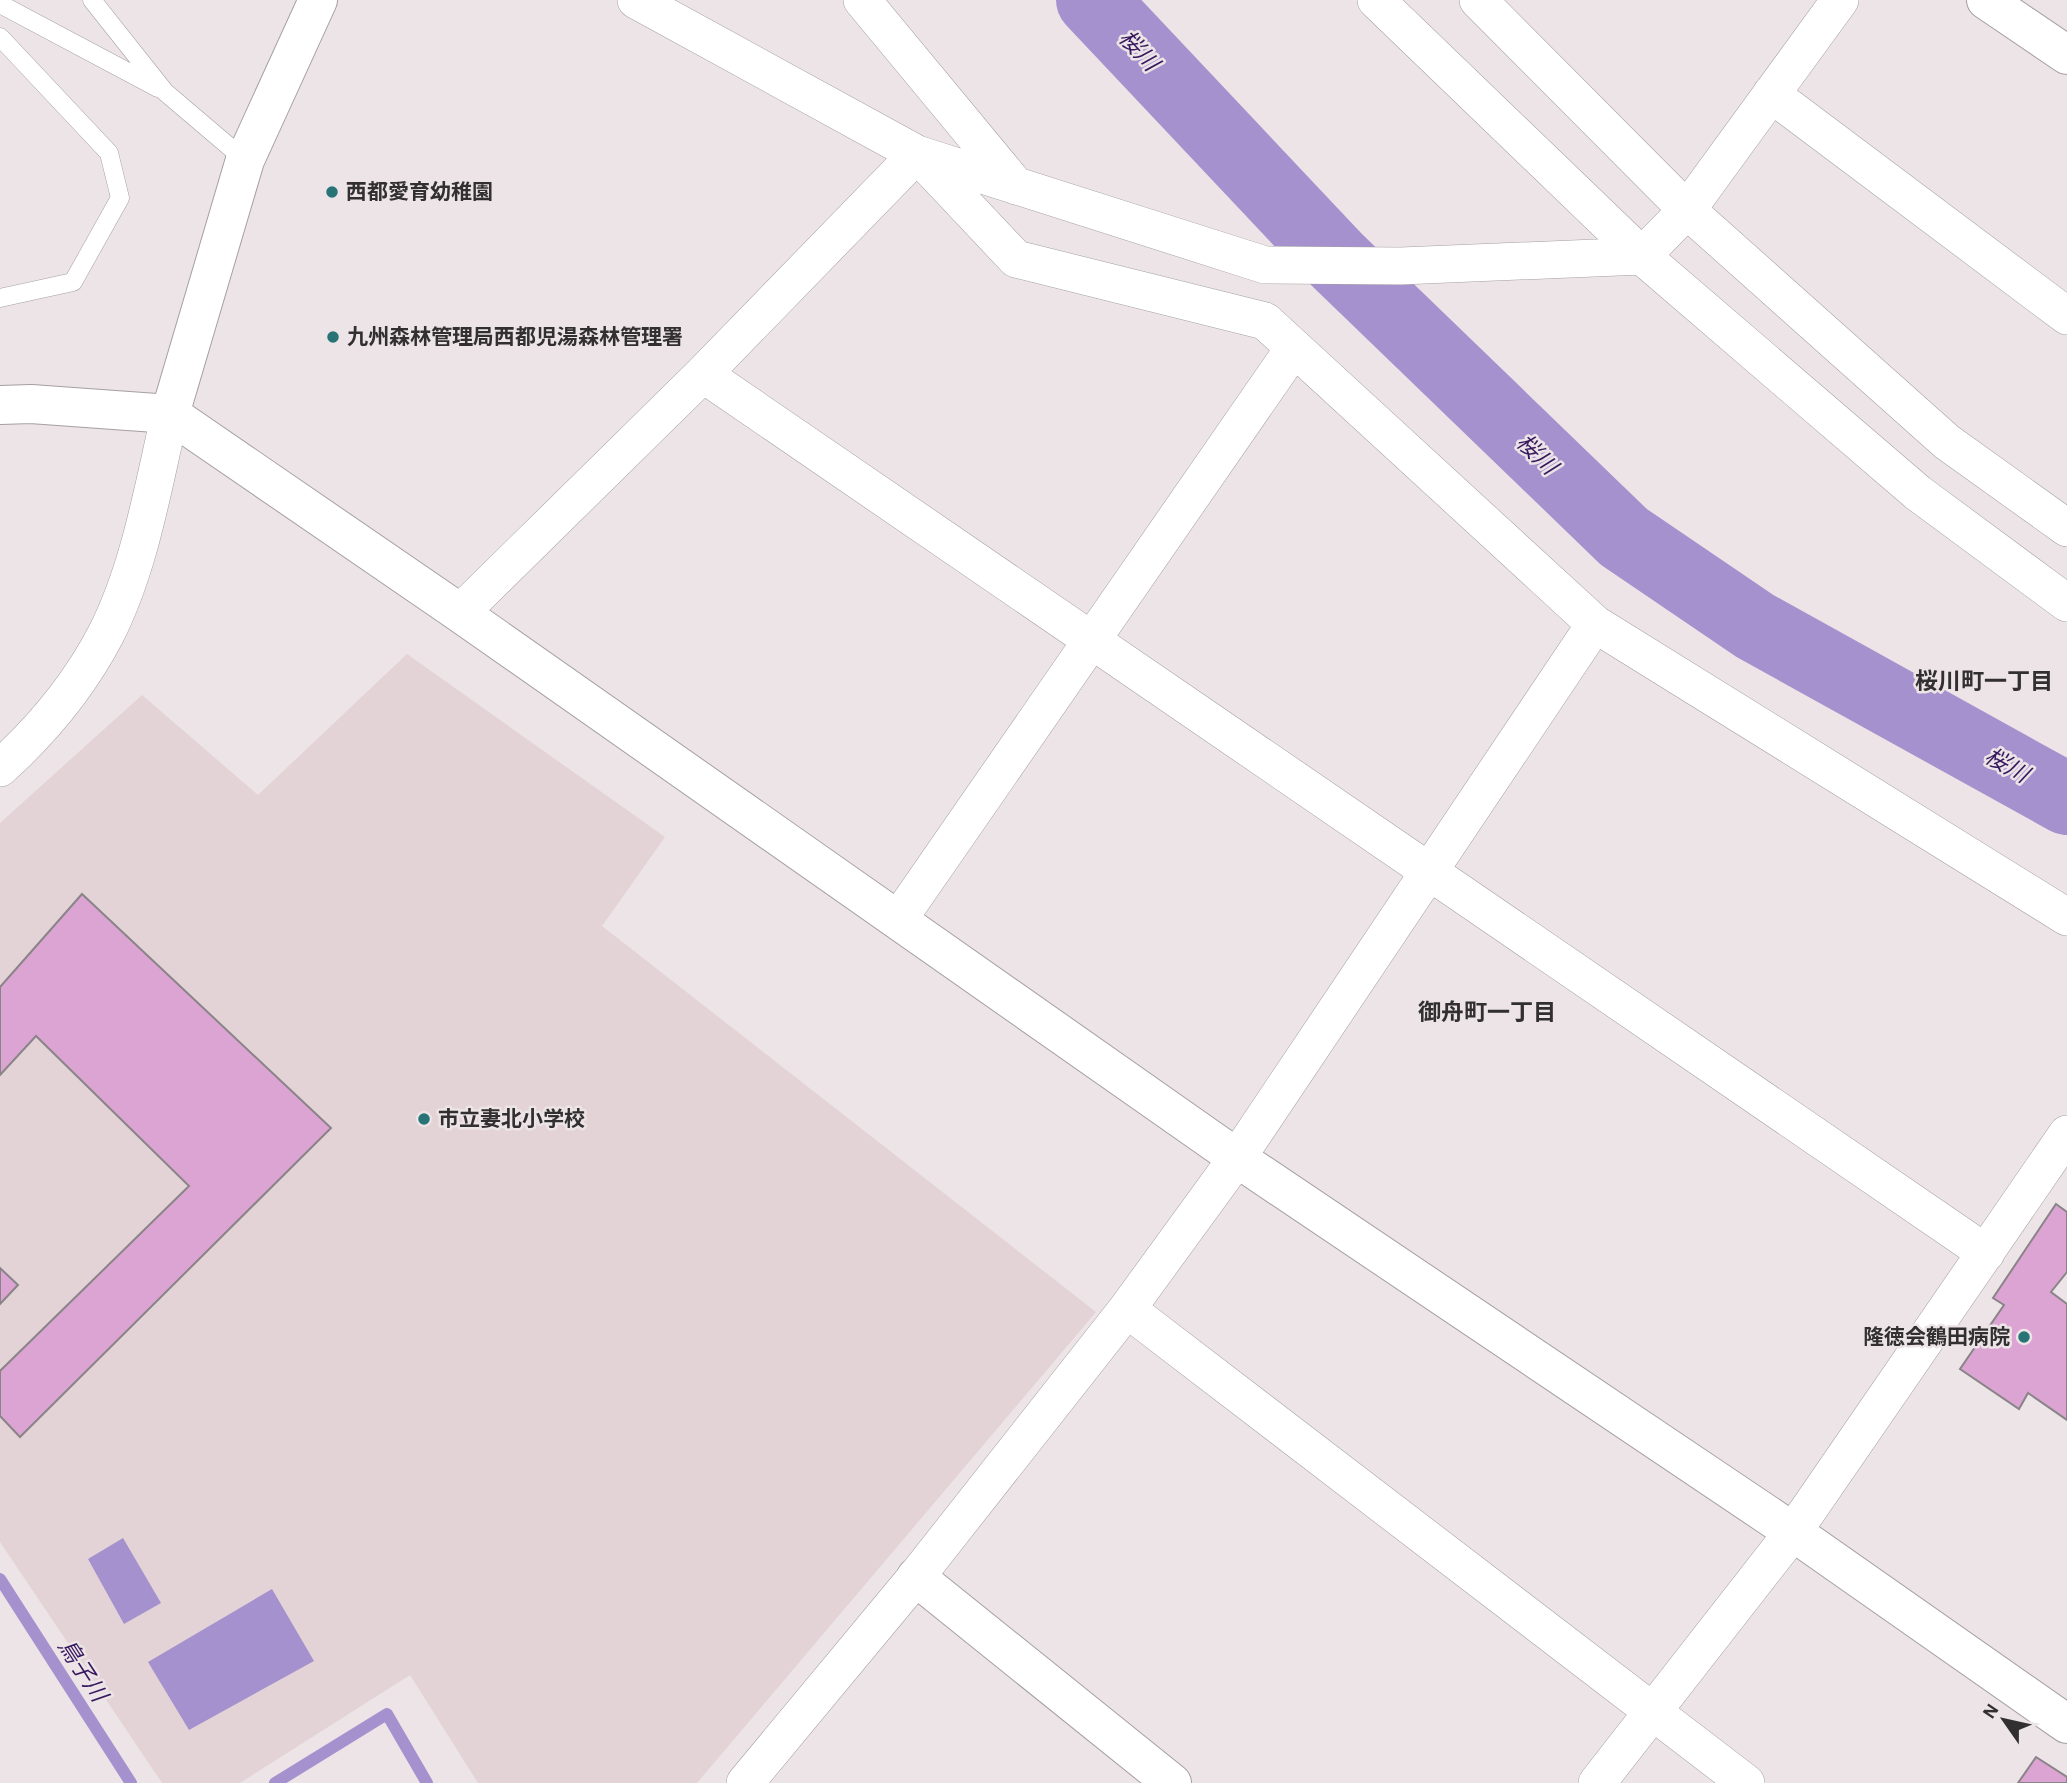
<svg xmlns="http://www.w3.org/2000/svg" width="2067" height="1783" font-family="'Alegreya Sans','Noto Sans JP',sans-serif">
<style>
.built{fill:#e3d3d6}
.water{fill:#a591ce}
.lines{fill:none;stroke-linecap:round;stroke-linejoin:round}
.stream{stroke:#a591ce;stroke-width:12}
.river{stroke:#a591ce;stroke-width:72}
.building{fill:#dca4d2;stroke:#898488;stroke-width:2}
.service-casing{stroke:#a69fa0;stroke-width:19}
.minor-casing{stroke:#a69fa0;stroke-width:38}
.tertiary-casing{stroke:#a69fa0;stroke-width:40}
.service{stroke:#fff;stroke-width:18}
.minor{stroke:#fff;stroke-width:37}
.tertiary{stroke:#fff;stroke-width:38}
.poi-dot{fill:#287376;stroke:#ece4e6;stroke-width:2.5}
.labels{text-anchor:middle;stroke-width:5;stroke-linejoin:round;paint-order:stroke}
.poi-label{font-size:21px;font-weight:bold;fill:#322f30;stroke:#ece4e6;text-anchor:start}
.water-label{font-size:23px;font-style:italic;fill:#381960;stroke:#ece4e6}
.neighbourhood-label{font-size:23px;font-weight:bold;fill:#322f30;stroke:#ece4e6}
</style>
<rect width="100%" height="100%" fill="#ece4e6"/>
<path class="built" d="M407 654 665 837 602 926 1096 1312 697 1783H478L410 1675 240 1783H162L0 1542V823L142 695 258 795Z"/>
<path class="water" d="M123 1538 161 1603 124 1624 88 1559Z
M272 1589 314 1661 189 1730 148 1662Z"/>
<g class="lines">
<path class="stream" d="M0 1579 131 1783
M275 1783 387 1714 427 1783"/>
<path class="river" d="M1092 0 1336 259 1624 537 1755 626 2067 799"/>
</g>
<path class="building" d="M82 894 331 1128 20 1437 0 1416V1371L189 1186 36 1036 0 1075V987Z
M2056 1204 2067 1212V1272L2051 1292 2067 1304V1420L2028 1393 2019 1409 1960 1369 2004 1305 1993 1298Z
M0 1268 18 1285 0 1304Z
M2036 1757 2067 1777V1783H2018Z"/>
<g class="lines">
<g class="service-casing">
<path id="service" d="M92 0 165 92 245 160
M0 4 158 88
M0 37 109 153 120 198 73 282 0 298"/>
</g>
<g class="minor-casing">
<path id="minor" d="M636 0 917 154 1265 265 1401 266 1642 256 1687 210 1840 0
M862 0 1016 186
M1376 0 1642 256 1918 493 2067 603
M1478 0 1687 210 1947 442 2067 528
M1771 94 2067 316
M917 154 1016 259 1265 321 1595 624 2067 917
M703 374 1986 1253
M460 613 703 374 917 154
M0 768C41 731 80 684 106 634 140 567 153 487 170 414
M898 920 1294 348
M1127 1309 1746 1783
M745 1783 916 1577 1127 1309 1237 1158 1595 624
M1597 1783 1793 1532 2067 1134"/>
</g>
<g class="tertiary-casing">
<path id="tertiary" d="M1986 0 2067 55
M0 405 31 404 170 414 460 613 1237 1158 1793 1532 2067 1724
M170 414 245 160 318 0
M916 1577 1172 1783"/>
</g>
<use href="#service" class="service"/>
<use href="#minor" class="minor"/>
<use href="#tertiary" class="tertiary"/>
</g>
<g class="poi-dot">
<circle cx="332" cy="192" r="7"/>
<circle cx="333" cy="337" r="7"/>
<circle cx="424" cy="1119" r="7"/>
<circle cx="2024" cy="1337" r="7"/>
</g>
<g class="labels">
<g class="poi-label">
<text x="346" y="199">西都愛育幼稚園</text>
<text x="347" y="344">九州森林管理局西都児湯森林管理署</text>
<text x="438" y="1126">市立妻北小学校</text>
<text x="2010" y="1344" text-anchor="end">隆徳会鶴田病院</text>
</g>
<g class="water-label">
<text transform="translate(1139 50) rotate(47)" y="8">桜川</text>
<text transform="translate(1537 454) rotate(44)" y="8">桜川</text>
<text transform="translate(2007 765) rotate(29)" y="8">桜川</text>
<text transform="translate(83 1670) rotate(57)" y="8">鳥子川</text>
</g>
<g class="neighbourhood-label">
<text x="1984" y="689">桜川町一丁目</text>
<text x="1487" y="1020">御舟町一丁目</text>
</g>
</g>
<g transform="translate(2004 1720) rotate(304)" stroke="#ece4e6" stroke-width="5" paint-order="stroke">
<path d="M0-5L12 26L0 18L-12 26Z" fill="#322f30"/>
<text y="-10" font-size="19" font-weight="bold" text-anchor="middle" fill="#322f30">N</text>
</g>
</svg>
